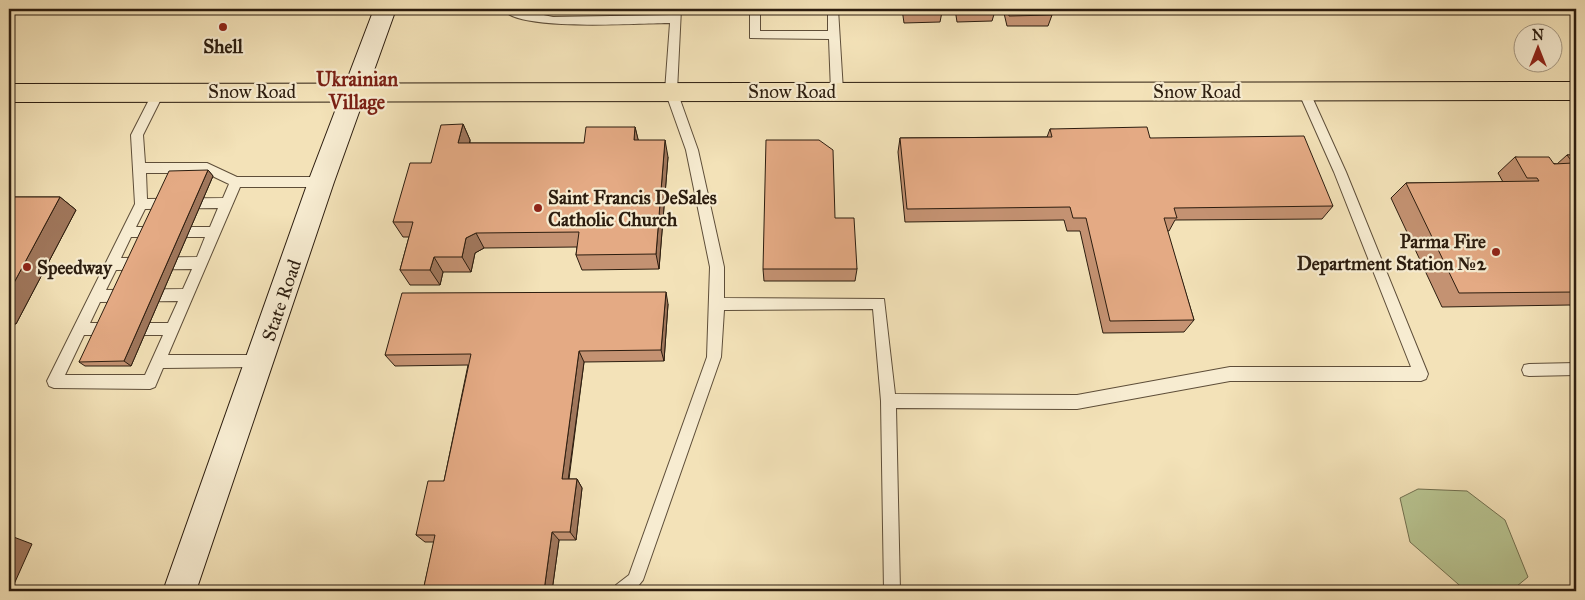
<svg xmlns="http://www.w3.org/2000/svg" width="1585" height="600" font-family="'IM FELL Great Primer',serif">
<style>
.green{fill:#b8c491;stroke:#727050}
.lines{fill:none;stroke-linecap:round;stroke-linejoin:round}
.service-casing{stroke:#5e4e39;stroke-width:2}
.secondary-casing{stroke:#2c1d0f;stroke-width:2}
.primary-casing{stroke:#2c1d0f;stroke-width:2}
.service{fill:#f7ecd1;fill-rule:evenodd}
.secondary{fill:#f7ecd1;fill-rule:evenodd}
.primary{fill:#f3e2b8;fill-rule:evenodd}
.wall{fill:#c49272;stroke:#2c1d0f}
.shaded-wall{fill:#a0775c;stroke:#2c1d0f}
.building{fill:#e4aa84;stroke:#2c1d0f}
.poi-dot{fill:#8f2418;stroke:#f7ecd1;stroke-width:2}
.labels{text-anchor:middle;stroke-width:4.5;stroke-linejoin:round;paint-order:stroke}
.poi-label{font-size:19px;font-weight:bold;fill:#2c1d0f;stroke:#f7ecd1;text-anchor:start}
.street-label{font-size:19px;fill:#2c1d0f;stroke:#f7ecd1}
.neighbourhood-label{font-size:20px;font-weight:bold;fill:#7a1f14;stroke:#f7ecd1}
</style>
<rect width="100%" height="100%" fill="#f3e2b8"/>
<filter id="stains"><feTurbulence type="fractalNoise" baseFrequency=".004" numOctaves="4"/><feColorMatrix values="0 0 0 0 .2 0 0 0 0 .09 0 0 0 0 .02 0 0 0 .5 -.17"/></filter>
<radialGradient id="worn" r=".72"><stop offset=".6" stop-color="#630" stop-opacity="0"/><stop offset="1" stop-color="#630" stop-opacity=".3"/></radialGradient>
<path class="green" d="M1418 489 1467 491 1505 520 1528 577 1511 591H1466L1410 542 1400 498Z"/>
<g class="lines">
<g class="service-casing">
<path id="service" d="M503 9H515L553 17 670 15 671 9H681L677 91 698 150 724 267V298L884 299 895 394 1077 395 1230 367H1411L1334 172 1298 91 1300 88H1308L1346 172 1428 374 1426 379 1421 381H1230L1077 409 896 408 900 591H884L881 401 873 309 724 310 721 357 643 580 634 591H614L616 585 629 575 707 357 710 267 686 150 665 91 670 23C641 23 516 32 503 9Z
M750 9H760V31H828V9H838L843 91 841 94H833L831 91 829 39 750 38Z
M159 87 165 91 143 135 145 163H207L237 177H321L327 182 321 187H240L168 355H260L265 356 267 361 265 366 260 367 163 368 155 387 150 389 54 388 49 386 47 381 135 204 131 135 155 88ZM146 173H206L229 184 223 198 147 199ZM218 208 210 227H136L145 209ZM131 237H205L197 257 121 258ZM192 269 183 289 106 290 116 270ZM178 301 168 323H90L100 302ZM84 335H163L145 375H65Z
M1576 363V375L1529 376 1524 375 1522 370 1524 365 1529 364Z"/>
</g>
<g class="secondary-casing">
<path id="secondary" d="M374 9H396L334 182 196 591H163L308 182Z"/>
</g>
<g class="primary-casing">
<path id="primary" d="M1576 82V100L9 102V84Z"/>
</g>
<use href="#service" class="service"/>
<use href="#secondary" class="secondary"/>
<use href="#primary" class="primary"/>
</g>
<path class="wall" d="M902 9H942V12L940 22 904 23Z
M955 9H995V11L992 21 957 22Z
M1003 9H1050L1052 15 1048 26H1007Z
M463 124 470 140V143H584L635 127 638 140 668 157 659 269 582 270 576 255 577 247 484 248 475 253 471 272H443L440 285H410L400 270 409 237H403L393 222 431 163Z
M1050 129 1150 138 1333 206 1322 219 1175 220 1169 231H1167L1194 320 1184 332 1103 333 1080 231H1067L1064 220 905 222 898 152 900 138 1047 137Z
M1567 155H1576V316L1570 305 1442 307 1391 198 1406 183 1503 182 1498 173 1515 157 1557 164Z
M208 170 213 176 131 366H85L79 362Z
M9 197H60L76 210 16 324H9Z
M835 218 857 269 855 281H764L763 269Z
M668 304 664 361 584 362 569 479H577L582 488 576 540H559L552 591H423L434 542H425L416 535 444 481 468 365 395 366 385 355Z"/>
<path class="shaded-wall" d="M463 124 470 140 466 159 458 143Z
M635 127 639 143 634 140Z
M665 140 668 157 659 269 656 254Z
M208 170 213 176 131 366 124 361Z
M60 197 76 210 16 324 9 320V292Z
M476 233 484 248 475 253 471 272 462 257 466 238Z
M434 257 443 272 440 285 430 270Z
M666 292 668 304 664 361 661 350Z
M579 351 584 362 567 488 562 479Z
M577 479 582 488 576 540 570 532Z
M552 532 559 540 552 591H544Z
M11 536 32 544 11 591H9V542Z"/>
<path class="building" d="M905 9H942V12H905Z
M959 9H995V11H959Z
M1008 9H1050L1052 15 1009 16Z
M463 124 458 143H584L586 127H635L634 140H665L656 254 576 255 579 232 476 233 466 238 462 257H434L430 270H400L413 222H393L410 163H431L441 125Z
M1147 127 1150 138 1304 136 1333 206 1174 208 1177 218H1164L1194 320 1110 321 1086 218H1073L1070 207 907 209 900 138 1052 137 1050 129Z
M766 140H819L833 150 835 218H854L857 269H763Z
M1567 155H1576V292L1459 293 1406 183 1539 181 1537 178H1527L1515 157H1549L1554 164 1573 163Z
M208 170 124 361 79 362 169 171Z
M9 197H60L9 292Z
M666 292 661 350 579 351 562 479H577L570 532H552L544 591H423L435 535H416L428 481H444L471 354 385 355 402 293Z"/>
<g class="poi-dot">
<circle cx="223" cy="27" r="5"/>
<circle cx="538" cy="208" r="5"/>
<circle cx="1496" cy="252" r="5"/>
<circle cx="27" cy="267" r="5"/>
</g>
<g class="labels">
<g class="poi-label">
<text x="223" y="53" text-anchor="middle">Shell</text>
<text x="548" y="204">Saint Francis DeSales<tspan x="548" dy="22">Catholic Church</tspan></text>
<text x="1486" y="248" text-anchor="end">Parma Fire<tspan x="1486" dy="22">Department Station №2</tspan></text>
<text x="37" y="274">Speedway</text>
</g>
<g class="street-label">
<text x="252" y="98">Snow Road</text>
<text x="792" y="98">Snow Road</text>
<text x="1197" y="98">Snow Road</text>
<text transform="translate(281 300) rotate(-71)" y="7">State Road</text>
</g>
<g class="neighbourhood-label">
<text x="357" y="86">Ukrainian<tspan x="357" dy="23">Village</tspan></text>
</g>
</g>
<rect width="1585" height="600" fill="none" stroke="#f3e2b8" stroke-width="30"/>
<rect x="10" y="10" width="1565" height="580" fill="none" stroke="#2c1d0f" stroke-width="2.5"/>
<rect x="15" y="15" width="1555" height="570" fill="none" stroke="#2c1d0f"/>
<g transform="translate(1538 48)"><circle r="24" fill="#f7ecd1" stroke="#a69983"/>
<path d="M0-4L9 19L0 12L-9 19Z" fill="#8f2418"/>
<text y="-8" font-size="14" font-weight="bold" text-anchor="middle" fill="#2c1d0f">N</text>
</g>
<rect width="100%" height="100%" filter="url(#stains)"/>
<rect width="100%" height="100%" fill="url(#worn)"/>
</svg>
